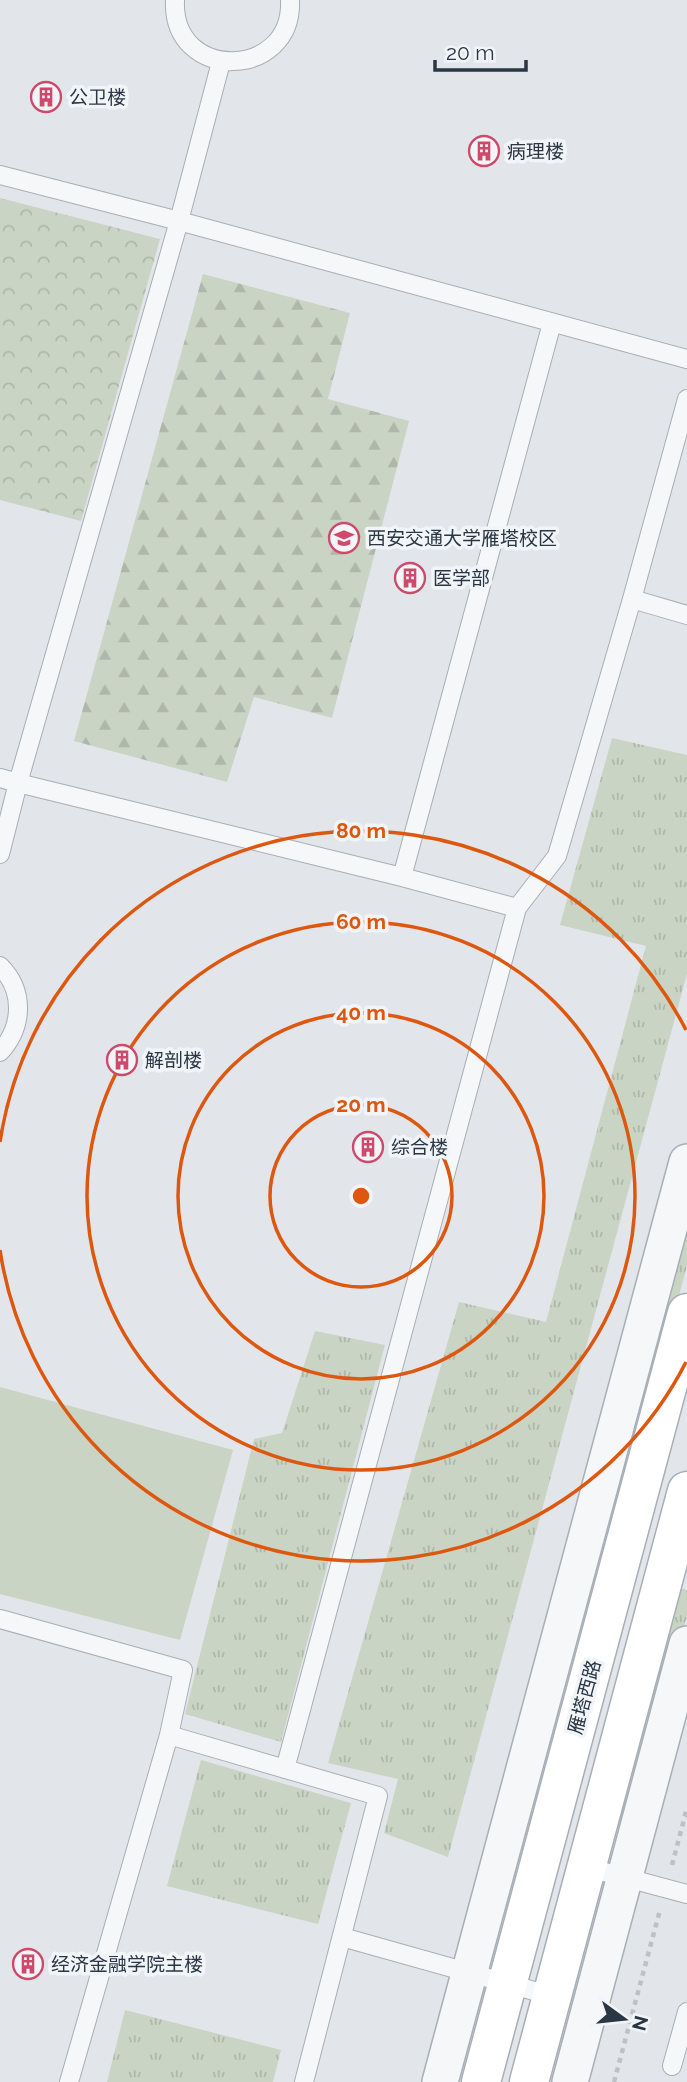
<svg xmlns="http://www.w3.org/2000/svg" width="687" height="2082" font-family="Raleway,'Noto Sans SC',sans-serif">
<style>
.grass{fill:url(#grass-tufts)}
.forest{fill:url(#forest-firs)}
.park{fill:url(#park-crowns)}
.garden{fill:#cad4c4}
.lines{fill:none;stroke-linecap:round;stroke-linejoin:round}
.lane-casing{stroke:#a7aeb5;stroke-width:20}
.street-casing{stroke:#a7aeb5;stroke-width:38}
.secondary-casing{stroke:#a7aeb5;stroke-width:41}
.path{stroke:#bcc1c6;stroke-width:4.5;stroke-dasharray:5 5;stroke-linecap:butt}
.lane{stroke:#f5f7f9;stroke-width:18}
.street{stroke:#f5f7f9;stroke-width:35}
.secondary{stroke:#fff;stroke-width:38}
.ring{fill:none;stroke:#de570f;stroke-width:3.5}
.labels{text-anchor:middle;stroke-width:7;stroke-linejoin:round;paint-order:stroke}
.poi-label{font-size:19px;fill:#2a3643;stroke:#f2f5f8;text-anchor:start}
.street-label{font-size:19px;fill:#2a3643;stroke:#f2f5f8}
.centre{fill:#de570f;stroke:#f2f5f8;stroke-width:3.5}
.ring-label{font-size:21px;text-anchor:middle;font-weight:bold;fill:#de570f;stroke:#f2f5f8;stroke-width:7;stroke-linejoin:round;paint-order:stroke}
</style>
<defs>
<pattern id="grass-tufts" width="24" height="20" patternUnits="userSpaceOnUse" patternTransform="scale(1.75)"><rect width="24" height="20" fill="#cad4c4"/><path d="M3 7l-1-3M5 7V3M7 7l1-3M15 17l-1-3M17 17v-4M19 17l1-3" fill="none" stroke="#aeb7aa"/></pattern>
<pattern id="forest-firs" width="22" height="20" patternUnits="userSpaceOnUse" patternTransform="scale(1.75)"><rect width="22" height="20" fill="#cad4c4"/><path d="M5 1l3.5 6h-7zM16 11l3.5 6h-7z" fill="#aeb7aa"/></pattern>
<pattern id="park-crowns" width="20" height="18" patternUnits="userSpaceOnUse" patternTransform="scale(1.75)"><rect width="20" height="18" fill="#cad4c4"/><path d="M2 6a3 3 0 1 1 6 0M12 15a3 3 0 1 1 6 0" fill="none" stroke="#aeb7aa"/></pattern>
</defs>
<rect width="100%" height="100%" fill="#e2e6eb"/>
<path class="grass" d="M612 738 687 755V974L448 1857 384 1833 398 1779 328 1763 459 1302 546 1322 646 946 560 925Z
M687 1189V1266L648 1410 629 1405Z
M315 1331 385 1345 281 1742 185 1714 254 1439 282 1433Z
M674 1586 687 1590V1616L629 1831 610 1826Z
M201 1760 351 1803 318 1924 167 1886Z
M125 2010 281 2050 273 2082H107Z"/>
<path class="forest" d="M203 274 350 313 328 399 409 421 332 718 254 697 227 782 74 741Z"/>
<path class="park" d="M0 198 160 239 81 521 0 500Z"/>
<path class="garden" d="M0 1387 233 1450 180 1640 0 1594Z"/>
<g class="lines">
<g class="lane-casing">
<path id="lane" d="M175 0C171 83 294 80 290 0
M0 175 179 221 221 62
M687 359 179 221 18 783 402 877 517 908 557 856 632 599 687 399
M632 599 687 615
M0 778 18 783 0 854
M402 877 552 323
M0 966C25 991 23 1027 0 1052
M0 1619 183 1670 169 1735
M285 1769 517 908
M586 1867 687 1894
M342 1937 552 1996
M672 2066 687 2012
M69 2082 169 1735 378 1796 304 2082"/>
</g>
<g class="street-casing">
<path id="street" d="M440 2082 687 1162
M570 2082 687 1644"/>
</g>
<g class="secondary-casing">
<path id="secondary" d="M481 2082 687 1313
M529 2082 687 1491"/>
</g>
<path class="path" d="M672 1865 687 1808
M614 2082 660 1910"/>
<use href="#lane" class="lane"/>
<use href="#street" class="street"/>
<use href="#secondary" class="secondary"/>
</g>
<g class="ring">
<circle cx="361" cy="1196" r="91"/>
<circle cx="361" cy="1196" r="183"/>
<circle cx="361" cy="1196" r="274"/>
<path d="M686 1362A365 365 0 0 1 0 1250M0 1142A365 365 0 0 1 686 1030"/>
</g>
<defs>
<g id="building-ring" transform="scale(1.575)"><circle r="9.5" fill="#f2f5f8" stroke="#ce496a" stroke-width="1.5"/><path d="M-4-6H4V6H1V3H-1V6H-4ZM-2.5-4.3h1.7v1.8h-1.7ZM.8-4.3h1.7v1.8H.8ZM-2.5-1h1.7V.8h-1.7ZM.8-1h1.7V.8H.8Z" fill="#ce496a"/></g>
<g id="university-ring" transform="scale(1.575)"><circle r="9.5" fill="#f2f5f8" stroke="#ce496a" stroke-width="1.5"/><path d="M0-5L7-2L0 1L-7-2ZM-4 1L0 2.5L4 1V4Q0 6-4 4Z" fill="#ce496a"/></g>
</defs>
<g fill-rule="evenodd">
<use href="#building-ring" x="46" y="97"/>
<use href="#building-ring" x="484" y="151"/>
<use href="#university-ring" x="344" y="538"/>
<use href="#building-ring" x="410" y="578"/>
<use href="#building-ring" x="122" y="1060"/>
<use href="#building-ring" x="368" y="1147"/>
<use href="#building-ring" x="28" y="1964"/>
</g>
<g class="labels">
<g class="poi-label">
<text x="69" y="104">公卫楼</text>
<text x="507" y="158">病理楼</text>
<text x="367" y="545">西安交通大学雁塔校区</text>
<text x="433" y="585">医学部</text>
<text x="145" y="1067">解剖楼</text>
<text x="391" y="1154">综合楼</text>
<text x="51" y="1971">经济金融学院主楼</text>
</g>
<g class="street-label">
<text transform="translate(584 1697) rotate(-75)" y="7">雁塔西路</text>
</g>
</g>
<circle cx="361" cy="1196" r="10" class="centre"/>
<g class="ring-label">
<text x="361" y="838">80 m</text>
<text x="361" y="929">60 m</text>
<text x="361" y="1020">40 m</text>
<text x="361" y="1112">20 m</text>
</g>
<g transform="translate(624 2019) rotate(105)" stroke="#f2f5f8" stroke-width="5" paint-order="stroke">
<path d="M0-5L12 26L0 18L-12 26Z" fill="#2a3643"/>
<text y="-10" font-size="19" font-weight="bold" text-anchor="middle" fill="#2a3643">N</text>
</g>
<path d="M435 60v10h91v-10" fill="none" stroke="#2a3643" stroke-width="3.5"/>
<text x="446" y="60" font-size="21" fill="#2a3643" stroke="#f2f5f8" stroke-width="5" paint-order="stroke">20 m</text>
</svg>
